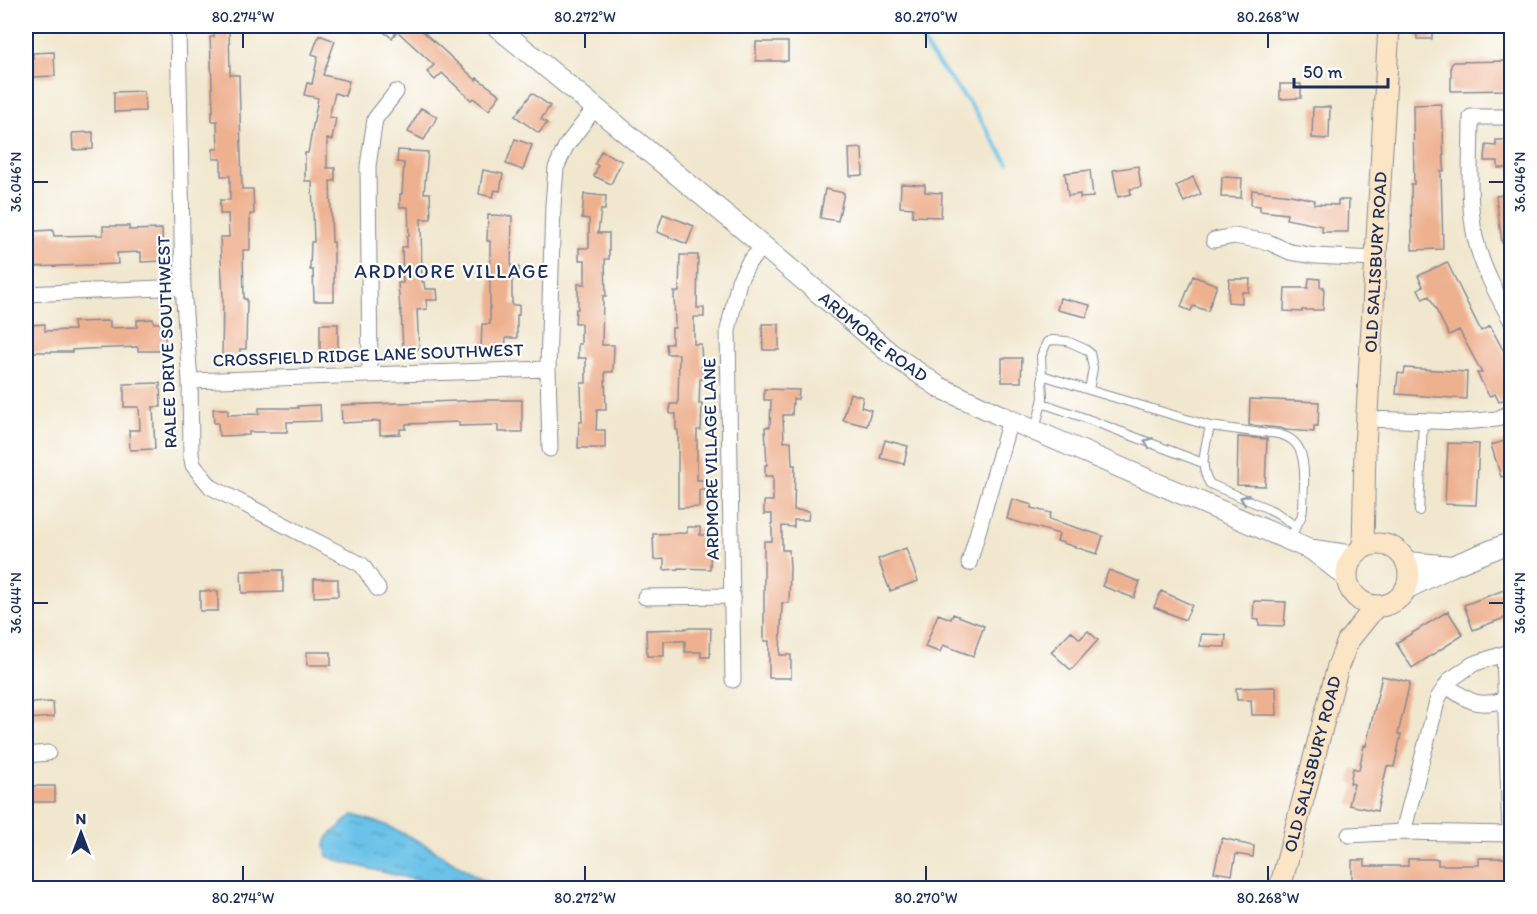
<svg xmlns="http://www.w3.org/2000/svg" width="1537" height="914" font-family="Itim,sans-serif">
<style>
.water{fill:url(#water-ripples);stroke:#4378a3;stroke-width:1.5}
.lines{fill:none;stroke-linecap:round;stroke-linejoin:round}
.stream{stroke:#6bc2e8;stroke-width:4}
.building{fill:#eeb190}
.service-casing{stroke:#868b96;stroke-width:10}
.minor-casing{stroke:#868b96;stroke-width:17}
.tertiary-casing{stroke:#868b96;stroke-width:22}
.secondary-casing{stroke:#868b96;stroke-width:23}
.service{stroke:#fff;stroke-width:8}
.minor{stroke:#fff;stroke-width:15}
.tertiary{stroke:#fff;stroke-width:20}
.secondary{stroke:#fce5c4;stroke-width:21}
.oneway{stroke:#8d97ae}
.ticks{fill:none;stroke:#1b2f5e;stroke-width:2}
.labels{text-anchor:middle;stroke-width:4.5;stroke-linejoin:round;paint-order:stroke}
.street-label{font-size:18px;fill:#1b2f5e;stroke:#fff}
.neighbourhood-label{font-size:20px;letter-spacing:1.5px;fill:#1b2f5e;stroke:#fff}
.neatline{fill:none;stroke:#1b2f5e;stroke-width:2}
.ticks-label{font-size:15px;text-anchor:middle;fill:#1b2f5e}
</style>
<defs>
<pattern id="water-ripples" width="26" height="14" patternUnits="userSpaceOnUse" patternTransform="scale(1.5)"><rect width="26" height="14" fill="#6bc2e8"/><path d="M2 4q2-2 4 0t4 0M15 11q2-2 4 0t4 0" fill="none" stroke="#579ebf"/></pattern>
</defs>
<rect width="100%" height="100%" fill="#fff"/>
<filter id="ink" filterUnits="userSpaceOnUse"><feTurbulence type="fractalNoise" baseFrequency=".0167" numOctaves="2"/><feDisplacementMap in="SourceGraphic" scale="12" xChannelSelector="R" yChannelSelector="G"/><feConvolveMatrix kernelMatrix="1 2 1 2 8 2 1 2 1" color-interpolation-filters="sRGB"/></filter>
<filter id="wash" filterUnits="userSpaceOnUse"><feTurbulence type="fractalNoise" baseFrequency=".008" numOctaves="4" result="noise"/><feDisplacementMap in="SourceGraphic" scale="24" xChannelSelector="R" yChannelSelector="G"/><feGaussianBlur stdDeviation="1.35" result="paint"/><feColorMatrix in="noise" values="0 0 0 0 0 0 0 0 0 0 0 0 0 0 0 0 0 1.4 0 .05"/><feComposite in="paint" operator="in"/></filter>
<g filter="url(#wash)">
<rect width="100%" height="100%" fill="#f1e7ce"/>
<path class="water" d="M353 815 386 825 424 844 495 888H448L342 862 327 856 325 845 328 837Z"/>
<g class="lines">
<path class="stream" d="M913 26 929 52 973 108 1008 163"/>
</g>
<g id="blocks">
<path class="building" d="M214 26H229L230 75H239L242 189H253L254 214H250V250H243L244 299H247L246 349H240V357H222L223 299 220 237H229L228 214H220V200H230V176H221V159H213V149H218L217 121H212V111H213L210 37H214Z
M389 26H417L476 80 477 78 500 95 489 110 473 98 471 100 442 73 435 80 427 72 434 65 397 31 392 38 384 32Z
M1416 26H1432V39H1417Z
M319 35 335 41 323 75 349 81 345 96 335 93 329 117 336 118 332 140 327 139V168H335V181H330L332 242H334V301H314L313 270H310L311 242H314L312 181H305V153H308L318 98 304 95 307 83 312 84 318 56 312 54Z
M756 42H788V61H756Z
M54 52 55 76 33 77V53Z
M1508 61 1512 64V90L1451 91V65L1454 62Z
M1280 84H1301V98L1280 99Z
M144 91 145 111 114 112V92Z
M532 93 550 106 541 119 547 123 539 133 515 116Z
M1441 104 1442 128H1443L1444 171H1441L1443 249 1412 250 1411 184H1414L1413 105Z
M1313 107H1330L1329 139 1312 138Z
M421 108 437 117 424 140 408 132Z
M93 132V149L73 150 72 133Z
M515 139 532 145 523 170 506 164Z
M1496 140H1512V168H1498V161H1485L1486 145 1496 146Z
M862 148 863 175 850 176 849 149Z
M398 150 428 152 424 193H430L431 219H421L422 282H424L425 289H437L438 300H426L427 309 417 310 419 349 403 350 401 310H400L398 283H403L402 247H407V236H409L408 207H400V194H402L404 163 397 162Z
M601 151 622 161 611 184 594 176 598 166 595 164Z
M1138 166 1141 187 1130 189 1131 194 1118 197 1113 170Z
M483 170 503 174 500 191 495 190 493 197 479 194Z
M1090 170 1093 197 1080 198V194L1068 196 1065 173Z
M1193 177 1201 194 1184 202 1176 186Z
M1222 177 1242 178 1241 198 1221 197Z
M901 184 925 185V192L942 193 941 217 912 216 913 208 900 207Z
M825 189 844 193 838 221 820 218Z
M1252 190 1291 195 1315 200 1314 204 1338 205V200H1349L1348 232H1322V226L1286 219 1287 214 1260 211V206L1251 205Z
M584 194 606 196 605 210H601L598 233H609V259H605L606 296H603L602 345H614L613 372H605L606 410H597L596 430H605V448H578L579 422H582L581 383H586V358H578V344H581V323H575L576 309H578V284H585V260H579V248H589V219L582 218Z
M1512 194V242L1502 243 1496 196Z
M663 214 694 226 687 244 657 232Z
M488 215 512 216 511 267H519V277H512V305H519V315H517V338H506L505 349 481 348 482 324H490V241H487Z
M103 226H129V230L162 229 163 261 141 262V252L117 253 118 264 31 267 30 238H34V231L53 230 54 236 103 235Z
M680 255H698L697 308H704V317H694V344H701L702 367H710V379H700L699 404H702L701 430H697V480H706V490H699V507L678 508V430H676V414H670V404H678L679 354H667L666 344H672V328H675L674 292H679Z
M1447 262 1481 331 1490 326 1512 366V395L1499 402 1495 394 1489 396 1477 373H1482L1459 330 1449 335 1429 296 1423 299 1418 289 1423 286 1418 276Z
M1193 276 1217 285 1208 311 1193 306 1191 311 1181 307Z
M1309 278 1320 279V287H1324L1323 310H1302V312L1284 311 1285 288H1308Z
M1229 279H1250L1249 292H1242V303L1228 302Z
M1060 298 1090 305 1087 317 1057 310Z
M153 319 154 323H165V346H159V351H138V347L88 349 72 350V352H26V331H30V325L45 324V331L74 330 73 322 110 321V328L137 327V320Z
M320 324H338V352H320Z
M762 324H779V350H763Z
M1002 358H1022L1021 382H1002Z
M1405 368 1467 372 1466 399 1396 394 1398 373 1404 374Z
M160 383 161 407H153L155 449 130 450 129 430H140L139 407H124V384Z
M764 389 799 390 798 399H793L792 415H783L784 442 791 441 792 465H795L794 510 809 511 808 520H794V527L782 526V550H789L790 568 789 603H782L780 655H791V678H769V641H764V541H772V514H764V501H773V476H765V465H767L765 427H770L771 400H764Z
M850 393 863 397 861 407 871 410 867 426 843 420Z
M1250 399 1319 402 1318 426H1314V432L1286 430 1280 428 1249 425Z
M487 400H522V432H498V425L459 426V422L406 424V429H400V434L380 435V421L342 423 341 405Z
M320 405 321 421 287 422V432H249V435L219 436 218 423H214L213 409H228V415L259 414V408H298V406Z
M1238 437 1267 439 1265 486 1237 485Z
M1512 439V473L1501 477 1491 445Z
M885 440 908 446 904 464 880 458Z
M1448 443 1479 444 1476 505 1445 504Z
M1012 499 1032 505 1031 508 1051 513 1049 519 1103 536 1097 554 1057 541 1059 534 1007 519Z
M687 527H700V535H711L710 569 678 568V569L664 570V559L654 560 653 534 687 533Z
M906 548 918 581 890 591 878 559Z
M283 570V592L242 593 241 571Z
M1109 570 1140 582 1134 598 1102 586Z
M314 579H338V596L314 597Z
M1512 587V615L1473 630 1464 605Z
M200 591H218V611H200Z
M1161 591 1192 605 1185 620 1154 607Z
M1254 601 1286 602 1284 626 1259 625V620L1253 619Z
M1448 611 1463 635 1412 668 1396 643Z
M938 614 951 619 953 614 984 626 973 656 943 645 940 652 925 647Z
M685 628H711L710 657H701V652H685V641H664V656H647L646 630 685 629Z
M1071 631 1080 639 1088 631 1098 640 1071 670 1051 652Z
M1201 634 1226 635 1225 647 1200 646Z
M307 652H331V665H307Z
M1382 676 1410 682 1398 734 1401 735 1394 767 1387 766 1377 811 1349 805 1354 784 1350 783 1353 768 1359 770 1364 745 1366 746Z
M1276 687 1277 715H1252L1251 700H1237L1236 688Z
M53 702 54 717 26 719V703Z
M26 786H55V802H26Z
M1222 838 1239 842V843L1254 846 1253 857 1236 854 1232 875 1214 872Z
M1479 858H1509V865H1512V888H1357V880H1352V860H1365V866H1408V859H1438V865H1479Z"/>
</g>
</g>
<g filter="url(#ink)">
<use href="#blocks" fill-opacity="0" stroke="#868b96" stroke-width="1.5"/>
<g class="lines">
<g class="service-casing">
<path id="service" d="M1089 390 1210 426 1262 433
M1042 403 1085 418 1203 463
M1210 426C1206 446 1198 466 1210 484L1269 509 1277 513 1295 526
M1035 430 1043 398 1041 356 1047 342 1052 340 1067 341 1085 349 1090 353 1093 368 1089 390 1042 375
M1268 433C1303 434 1305 458 1304 486 1303 495 1304 506 1302 514 1301 520 1296 525 1294 531
M1419 511 1423 420"/>
</g>
<g class="minor-casing">
<path id="minor" d="M178 26 183 287 190 381 191 454 193 465 211 487 362 565 378 589
M1512 117H1471C1471 157 1467 198 1475 237 1482 268 1497 295 1512 322
M1214 240 1234 236 1268 242 1290 252 1315 256 1375 259
M26 294 183 287
M370 375 368 166 375 119 396 92
M190 381 548 369
M1367 419 1463 422 1497 419 1512 412
M550 449 548 369 553 205 556 168 566 146 595 108
M969 563 1010 420
M645 597 733 596
M1504 654 1510 834
M733 680 728 330 739 281 749 262 763 247
M1447 686C1468 701 1479 709 1505 699
M26 755 48 753
M1403 832 1438 698 1450 680 1473 664 1512 651
M1349 835 1403 832 1512 834"/>
</g>
<g class="tertiary-casing">
<g id="tertiary">
<path id="s1" d="M496 26 743 229 890 353 939 387 1010 420 1312 550 1347 577"/>
<path d="M1314 550 1354 556"/>
<path d="M1407 562 1452 566"/>
<path d="M1406 589 1452 566 1512 542"/>
</g>
</g>
<g class="secondary-casing">
<g id="secondary">
<circle cx="1378" cy="575" r="31"/>
<path id="s2" d="M1363 548 1365 448 1389 26"/>
<path id="s3" d="M1280 888 1338 666 1348 641 1376 606"/>
</g>
</g>
<use href="#service" class="service"/>
<use href="#minor" class="minor"/>
<use href="#tertiary" class="tertiary"/>
<use href="#secondary" class="secondary"/>
</g>
<defs><path id="oneway-chevron" d="M-2-3.5L2.5 0L-2 3.5" fill="none" stroke-width="1.6" stroke-linecap="round" stroke-linejoin="round" transform="scale(1.5)"/></defs>
<g class="oneway">
<use href="#oneway-chevron" transform="translate(1148 442) rotate(-159)"/>
<use href="#oneway-chevron" transform="translate(1244 499) rotate(-158)"/>
</g>
</g>
<path class="ticks" d="M243 33V48M585 33V48M926 33V48M1268 33V48M33 182H48M1489 182H1504M33 603H48M1489 603H1504M243 866V881M585 866V881M926 866V881M1268 866V881"/>
<g class="labels">
<g class="street-label">
<text dy="6" stroke="none"><textPath href="#s2" startOffset="286">OLD SALISBURY ROAD</textPath></text>
<text dy="6" stroke="none"><textPath href="#s1" startOffset="489">ARDMORE ROAD</textPath></text>
<text transform="translate(167 342) rotate(-92)" y="6">RALEE DRIVE SOUTHWEST</text>
<text transform="translate(368 355) rotate(-2)" y="6">CROSSFIELD RIDGE LANE SOUTHWEST</text>
<text transform="translate(711 459) rotate(-91)" y="6">ARDMORE VILLAGE LANE</text>
<text dy="6" stroke="none"><textPath href="#s3" startOffset="128">OLD SALISBURY ROAD</textPath></text>
</g>
<g class="neighbourhood-label">
<text x="452" y="278">ARDMORE VILLAGE</text>
</g>
</g>
<rect width="1537" height="914" fill="none" stroke="#fff" stroke-width="66"/>
<g transform="translate(81 833)" stroke="#ffffff" stroke-width="4.5" paint-order="stroke">
<path d="M0-4.5L10 22L0 15L-10 22Z" fill="#1b2f5e"/>
<text y="-9" font-size="16" font-weight="bold" text-anchor="middle" fill="#1b2f5e">N</text>
</g>
<path d="M1294 78v9h94v-9" fill="none" stroke="#1b2f5e" stroke-width="3"/>
<text x="1303" y="78" font-size="18" fill="#1b2f5e" stroke="#ffffff" stroke-width="4.5" paint-order="stroke">50 m</text>
<rect x="33" y="33" width="1471" height="848" class="neatline"/>
<g class="ticks-label">
<text x="243" y="22">80.274°W</text>
<text x="585" y="22">80.272°W</text>
<text x="926" y="22">80.270°W</text>
<text x="1268" y="22">80.268°W</text>
<text transform="translate(16 182) rotate(-90)" y="5">36.046°N</text>
<text transform="translate(1520 182) rotate(-90)" y="5">36.046°N</text>
<text transform="translate(16 603) rotate(-90)" y="5">36.044°N</text>
<text transform="translate(1520 603) rotate(-90)" y="5">36.044°N</text>
<text x="243" y="903">80.274°W</text>
<text x="585" y="903">80.272°W</text>
<text x="926" y="903">80.270°W</text>
<text x="1268" y="903">80.268°W</text>
</g>
</svg>
